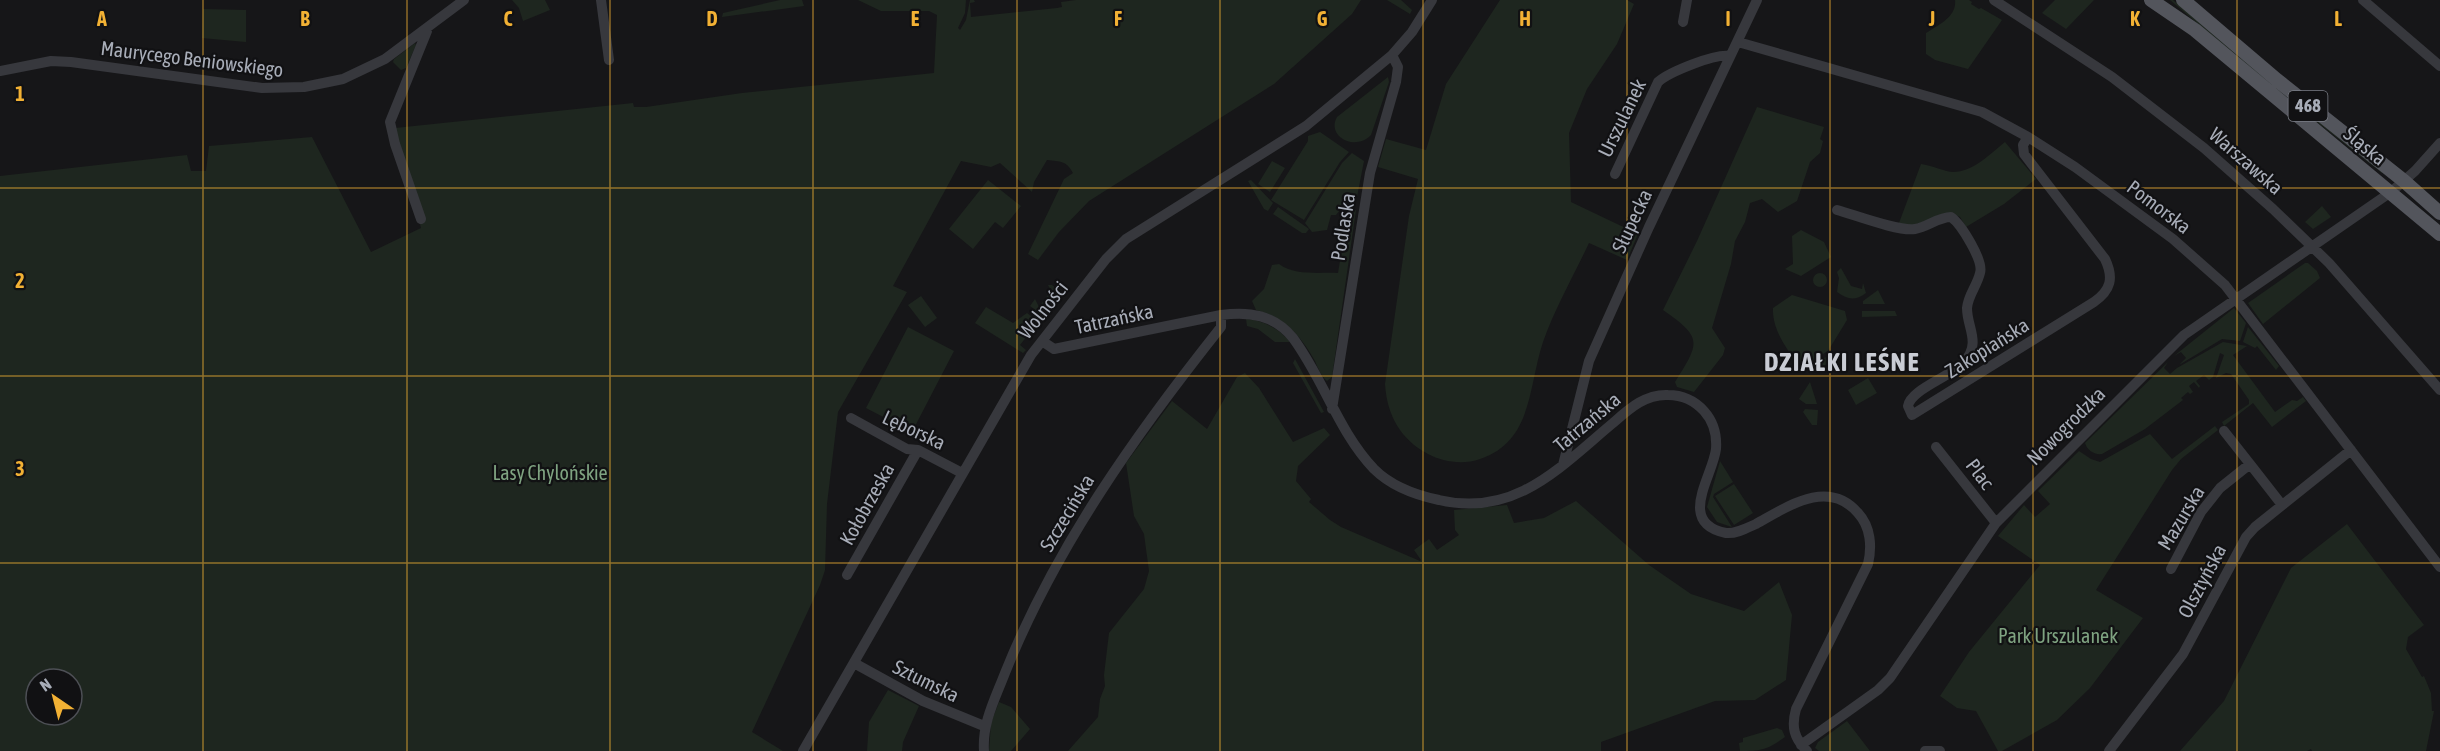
<svg xmlns="http://www.w3.org/2000/svg" width="2440" height="751" font-family="'Asap Condensed',sans-serif">
<style>
.green{fill:#1e261f;fill-rule:evenodd}
.lines{fill:none;stroke-linecap:round;stroke-linejoin:round}
.minor{stroke:#37383d;stroke-width:10}
.major{stroke:#53555c;stroke-width:14}
.grid{fill:none;stroke:#f2b134;stroke-width:1.5;stroke-opacity:0.55}
.labels{text-anchor:middle;stroke-width:4.5;stroke-linejoin:round;paint-order:stroke}
.shield{fill:#111113;stroke:#7b7e86;stroke-width:1.5}
.shield-label{font-size:18px;font-weight:bold;fill:#a8adb8}
.street-label{font-size:20px;fill:#a8adb8;stroke:#111113}
.park-label{font-size:20px;fill:#7fa381;stroke:#111113}
.district-label{font-size:26px;font-weight:bold;letter-spacing:1.5px;fill:#c9ccd4;stroke:#111113}
.grid-label{font-size:20px;text-anchor:middle;font-weight:bold;fill:#f2b134;stroke:#111113;stroke-width:4.5;stroke-linejoin:round;paint-order:stroke}
</style>
<rect width="100%" height="100%" fill="#161618"/>
<path class="green" d="M512 0H545L550 10 523 21 519 8Z
M780 0H802L804 6 722 17 723 13Z
M858 0H966L965 13 958 28 960 30 966 20 970 0H974L975 2 970 3 971 17 1057 8 1062 7 1061 2 1076 0H1361L1352 14 1274 84 1089 201 1059 232 1038 260 1028 254 1064 179 1073 173C1066 160 1061 162 1047 160L1034 182 1032 192 1000 163 991 167 961 161 893 286 907 292 838 412 827 504 825 570 820 585 752 732 783 751H0V176L187 155 191 171H206L209 146 312 137 371 252 421 228 395 128 633 103 634 107H646L742 93 934 73 937 15 929 11H881ZM36 679H72V715H36Z
M1387 0H1401L1412 10 1410 14Z
M1500 0H1627L1634 4 1617 44 1587 89 1569 133 1571 202 1638 234 1627 260 1589 243C1574 275 1555 308 1543 342 1528 387 1533 441 1480 459 1463 465 1443 462 1428 454 1400 439 1387 415 1385 384L1409 216 1418 179 1378 167 1386 139 1426 150 1446 84Z
M1955 0H1969L1972 2 1971 4 1979 9 1981 8 2002 20 1968 69 1935 60 1926 54V33C1938 25 1957 17 1955 0Z
M2055 0H2094L2066 29 2042 13Z
M2170 0H2173L2297 105 2383 171 2382 173 2272 87Z
M203 9 246 10V42L202 38Z
M415 43 416 45 406 68 401 70 393 62 394 59Z
M1388 77 1389 82 1371 135C1355 152 1326 136 1337 117Z
M1757 107 1824 127 1820 139 1823 141 1820 153 1810 162 1797 201 1778 212 1762 199 1750 203 1745 222 1735 241 1731 264 1712 328 1725 348 1723 355 1694 392 1677 387 1675 382C1700 342 1703 338 1663 310L1697 241Z
M1320 132 1349 152 1340 162 1304 220 1271 200 1308 141V136Z
M2005 142 2036 179 2004 204 1966 227 1960 217 1951 213 1911 226 1899 223 1921 164C1931 165 1946 172 1953 172 1973 172 1990 154 2005 142Z
M1352 153 1364 161 1356 202 1347 201 1336 215H1331L1327 230 1312 232 1305 223 1342 163Z
M1272 161 1285 168 1270 192 1258 184Z
M988 180 1021 206 1003 228 995 222 973 249 949 229Z
M1251 180 1273 203 1268 211 1264 209 1248 181Z
M2322 206 2331 217 2313 229 2305 222Z
M1278 207 1309 229 1306 233H1302L1273 214Z
M1347 209 1356 210 1332 377 1327 381C1321 376 1318 368 1315 361 1301 336 1284 317 1256 310L1252 301 1264 289 1272 265 1279 264C1295 276 1319 272 1338 273L1347 218 1342 215Z
M1801 230 1824 242 1831 257 1801 276 1785 269 1793 264 1792 236Z
M2305 263H2308L2317 271 2320 278 2263 324 2248 303Z
M1841 268 1851 286 1862 289 1863 283 1866 293C1855 301 1848 300 1837 292L1839 278 1837 272Z
M1813 280a7 7 0 1 1 14 0a7 7 0 1 1-14 0Z
M1048 285H1052L1064 295 1051 312 1044 316 1030 306 1035 299 1039 307 1051 291Z
M1878 290 1885 304H1863V301Z
M1792 295 1845 311 1847 320 1828 351 1800 368C1788 350 1772 331 1773 308Z
M921 296 937 318 925 327 908 305Z
M986 307 1013 323 1027 313 1038 322 1020 345 1026 350 1023 353 975 323Z
M2234 308 2246 323 2240 341 2222 339 2179 365 2186 358 2181 352 2174 356Z
M1862 311H1895L1897 316 1862 317Z
M1246 319C1263 320 1279 329 1290 342H1275L1258 329 1247 326Z
M908 327 954 351 912 432 866 408Z
M2248 327 2279 366 2276 370 2257 346 2255 348 2243 342Z
M2223 342 2247 346 2233 355 2275 412 2292 400 2297 401 2303 397 2306 401 2272 427 2253 403 2224 426 2222 422 2249 404V400L2231 374 2226 373 2216 378 2224 355 2220 353 2213 377 2209 380 2204 375 2196 381 2200 386 2199 388 2194 382 2189 386 2193 392 2190 394 2188 392 2181 398 2183 400 2145 429 2102 454C2094 455 2087 450 2085 443L2168 362 2164 368 2170 374 2177 368Z
M1826 357 1829 363 1810 373 1806 367Z
M1295 359 1324 412 1321 413 1293 363Z
M1245 373 1259 388 1293 442 1324 428 1330 435 1298 466 1296 481 1311 499 1309 502 1330 520 1341 527 1420 561 1421 560 1414 550 1429 539 1437 550 1459 535 1455 530 1454 510 1507 505 1514 523 1544 518 1576 501 1649 565 1691 594 1744 611 1779 582 1792 615 1786 680 1755 700 1715 701 1601 742V751H1068L1098 717 1100 699 1105 686 1104 675 1109 633 1144 589 1149 571 1144 534 1134 516 1126 463 1172 401 1207 429 1237 377Z
M1868 378 1877 393 1856 405 1848 390Z
M1810 382 1817 404H1806L1799 399Z
M1805 409 1818 410 1817 425H1812L1803 412Z
M2215 426 2218 430 2181 459 2172 470 2096 590 2143 618 2090 688 2057 720 2002 751H1998L1976 711 1957 708 1940 696 1969 652 2040 565 1998 536 2024 505 2035 517 2050 504 2038 491 2079 451 2091 459 2100 462 2150 434 2172 459Z
M1720 461 1733 482 1714 494 1713 497 1732 527 1717 522 1707 507Z
M1734 484 1753 513 1734 525 1715 496Z
M2347 524 2424 625 2408 637 2406 649 2422 677 2424 676 2431 693 2432 711H2434L2426 751H2312L2311 749 2307 751H2180L2224 701 2291 568Z
M888 690 919 706 903 742 902 751H867L869 722Z
M999 702 1011 707 1030 729 1011 751H989L991 723Z
M1847 721 1870 751H1819L1815 748 1818 742Z
M1777 728 1782 730 1785 737C1767 750 1762 751 1740 751L1739 743 1743 742V738Z"/>
<g class="lines">
<path class="minor" d="M601 0 609 60
M1994 0 2112 77 2204 148 2273 209 2329 263 2440 390
M2363 0 2440 66
M1683 22 1687 0
M1738 42 1982 112 2028 137 2075 167 2173 239 2225 285 2440 567
M0 71 51 61 71 62 262 88 304 87 343 79 385 59 464 0
M1615 174 1658 82C1669 72 1716 53 1730 56
M1837 210C1855 215 1899 232 1915 229 1928 227 1938 217 1951 217 1961 224 1984 261 1980 273 1977 286 1968 295 1967 308 1967 328 1981 342 1965 361 1951 377 1911 389 1908 406L1912 415 2094 302C2111 290 2114 278 2105 259L2024 154 2023 145 2028 137
M421 219 395 144 390 122 427 31
M1042 341 1054 349 1221 315C1250 311 1274 315 1293 338 1324 380 1338 431 1374 469 1392 487 1415 495 1439 500 1515 518 1560 467 1613 423 1629 409 1645 394 1668 395 1682 395 1694 400 1704 411 1713 421 1717 435 1716 449 1713 476 1676 523 1726 533 1736 534 1747 528 1756 524 1787 507 1828 478 1858 513 1871 527 1872 547 1868 564L1796 709C1791 727 1794 738 1807 751
M1332 409 1370 173 1396 82 1398 67 1392 55
M851 418 907 449 918 450 962 473
M2224 431 2250 464
M1936 447 1996 523
M1563 465 1589 361 1649 227 1757 0
M2171 569 2201 512 2220 488 2250 464 2282 505
M847 575 918 450
M854 663 923 701 984 726
M1801 745 1878 690 1890 678 1996 523 2184 335 2391 192 2415 171 2440 143
M803 751 1031 355 1106 259 1126 239 1306 126 1392 55 1412 32 1432 0
M984 751C982 723 995 699 1005 673 1056 546 1136 434 1221 327V315
M1925 751H1940
M2109 751 2183 654 2246 537 2255 527 2351 450"/>
<path class="major" d="M2151 0 2195 30 2440 234
M2183 0 2277 80 2404 181 2440 213"/>
</g>
<path class="grid" d="M203 0V751M407 0V751M610 0V751M813 0V751M1017 0V751M1220 0V751M1423 0V751M1627 0V751M1830 0V751M2033 0V751M2237 0V751M0 188H2440M0 376H2440M0 563H2440"/>
<g class="labels">
<rect class="shield" x="2288.5" y="91" width="39" height="30" rx="4.5"/>
<g class="shield-label">
<text x="2308" y="112">468</text>
</g>
<g class="street-label">
<text transform="translate(192 59) rotate(7)" y="7">Maurycego Beniowskiego</text>
<text transform="translate(1622 118) rotate(-64)" y="7">Urszulanek</text>
<text transform="translate(2365 146) rotate(39)" y="7">Śląska</text>
<text transform="translate(2246 161) rotate(41)" y="7">Warszawska</text>
<text transform="translate(2159 207) rotate(37)" y="7">Pomorska</text>
<text transform="translate(1632 221) rotate(-65)" y="7">Słupecka</text>
<text transform="translate(1343 227) rotate(-81)" y="7">Podlaska</text>
<text transform="translate(1043 310) rotate(-52)" y="7">Wolności</text>
<text transform="translate(1114 319) rotate(-12)" y="7">Tatrzańska</text>
<text transform="translate(1987 348) rotate(-32)" y="7">Zakopiańska</text>
<text transform="translate(1587 422) rotate(-40)" y="7">Tatrzańska</text>
<text transform="translate(2066 426) rotate(-45)" y="7">Nowogrodzka</text>
<text transform="translate(914 430) rotate(25)" y="7">Lęborska</text>
<text transform="translate(1980 474) rotate(53)" y="7">Plac</text>
<text transform="translate(867 504) rotate(-61)" y="7">Kołobrzeska</text>
<text transform="translate(1067 513) rotate(-59)" y="7">Szczecińska</text>
<text transform="translate(2181 518) rotate(-59)" y="7">Mazurska</text>
<text transform="translate(2202 581) rotate(-62)" y="7">Olsztyńska</text>
<text transform="translate(926 681) rotate(26)" y="7">Sztumska</text>
</g>
<g class="park-label">
<text x="550" y="480">Lasy Chylońskie</text>
<text x="2058" y="643">Park Urszulanek</text>
</g>
<g class="district-label">
<text x="1842" y="371">DZIAŁKI LEŚNE</text>
</g>
</g>
<g class="grid-label">
<text x="102" y="26">A</text>
<text x="305" y="26">B</text>
<text x="508" y="26">C</text>
<text x="712" y="26">D</text>
<text x="915" y="26">E</text>
<text x="1118" y="26">F</text>
<text x="1322" y="26">G</text>
<text x="1525" y="26">H</text>
<text x="1728" y="26">I</text>
<text x="1932" y="26">J</text>
<text x="2135" y="26">K</text>
<text x="2338" y="26">L</text>
<text x="20" y="101">1</text>
<text x="20" y="288">2</text>
<text x="20" y="476">3</text>
</g>
<g transform="translate(54 697) rotate(325)"><circle r="28" fill="#111113" stroke="#4d4f55" stroke-width="1.5"/>
<path d="M0-4.5L10 22L0 15L-10 22Z" fill="#f2b134"/>
<text y="-9" font-size="16" font-weight="bold" text-anchor="middle" fill="#a8adb8">N</text>
</g>
</svg>
